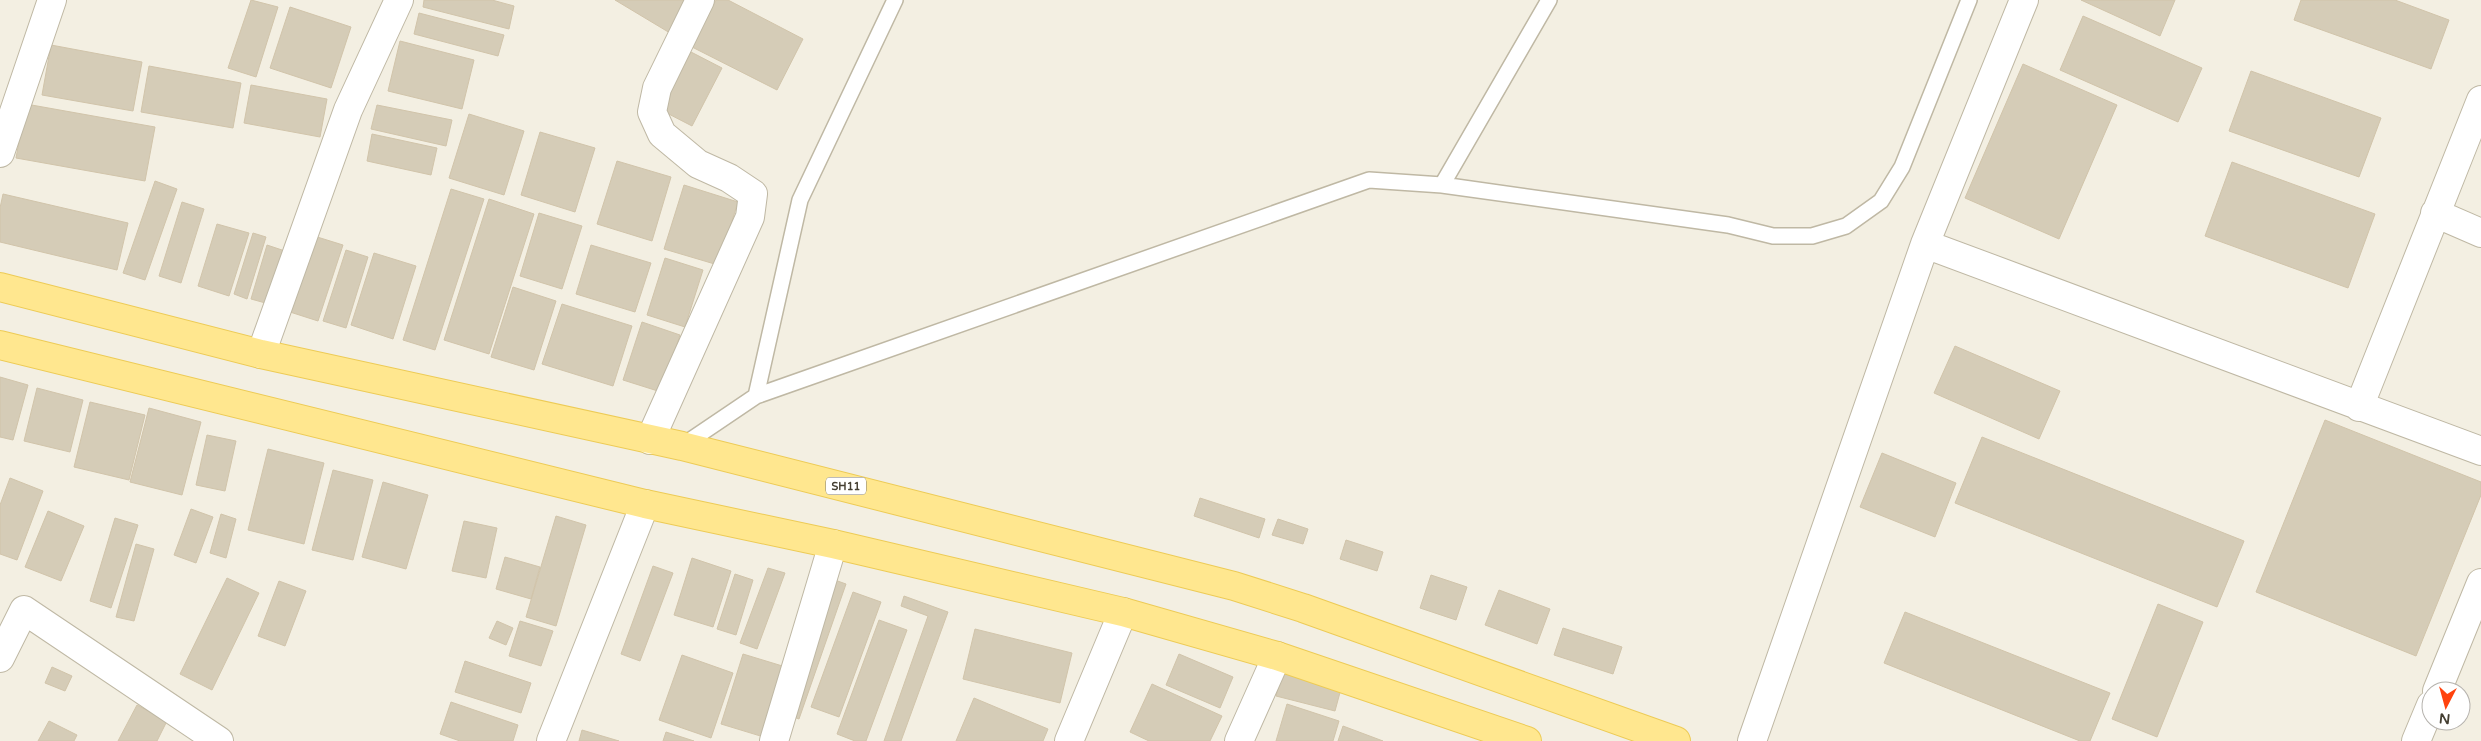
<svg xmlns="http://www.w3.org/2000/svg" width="2481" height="741" font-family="'Varela Round',sans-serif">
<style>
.building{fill:#d5ccb7;stroke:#d1c4aa}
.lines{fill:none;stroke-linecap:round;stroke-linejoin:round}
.lane-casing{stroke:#bfb8a4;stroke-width:18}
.street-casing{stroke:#bfb8a4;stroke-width:30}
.primary-casing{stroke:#edcb56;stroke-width:30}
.lane{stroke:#fff;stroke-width:15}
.street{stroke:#fff;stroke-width:28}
.primary{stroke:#ffe78f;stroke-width:28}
.labels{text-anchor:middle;stroke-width:4;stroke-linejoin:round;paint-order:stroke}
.shield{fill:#fff;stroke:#7d7970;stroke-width:1}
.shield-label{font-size:11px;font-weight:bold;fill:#453f32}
</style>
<rect width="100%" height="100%" fill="#f3efe2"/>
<path class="building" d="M251 0 278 7 256 77 228 68Z
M424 0H492L514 6 509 29 423 7Z
M615 0H690L670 33Z
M716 0H728L803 39 777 90 692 47Z
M2081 0H2175L2160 36Z
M2301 0H2395L2449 20 2431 69 2294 20Z
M290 7 351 27 331 88 270 68Z
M419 13 504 35 498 56 414 34Z
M2083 16 2202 68 2178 122 2060 70Z
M400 41 474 60 462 109 388 91Z
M51 45 142 62 133 111 42 95Z
M691 52 722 68 692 126 661 110Z
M2023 64 2117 105 2059 239 1965 198Z
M149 66 241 83 233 128 141 112Z
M2251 71 2381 118 2359 177 2229 131Z
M251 85 327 99 320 137 244 123Z
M26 104 155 127 145 181 16 158Z
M377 105 452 120 446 146 371 129Z
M469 114 524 131 504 195 449 178Z
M540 132 595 148 575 212 521 195Z
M372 134 437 148 431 175 367 161Z
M617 161 671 177 652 241 597 224Z
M2232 162 2375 214 2348 288 2205 236Z
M155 181 177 189 145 280 123 273Z
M684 185 738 202 718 265 664 249Z
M451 189 484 199 435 350 403 340Z
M3 194 128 223 117 270 0 242V208Z
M489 199 534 214 489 354 444 340Z
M182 202 204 209 181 283 159 276Z
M539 213 582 226 562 289 520 276Z
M217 224 249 233 229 296 198 286Z
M253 233 266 237 247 299 234 294Z
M314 236 343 245 318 321 290 312Z
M267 245 285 251 269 304 251 299Z
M591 245 651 263 635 312 576 294Z
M346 250 368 257 346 328 323 321Z
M374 253 416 266 393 339 351 325Z
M665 258 703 270 685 327 647 315Z
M513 287 556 301 534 370 491 357Z
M562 304 632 326 613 386 542 364Z
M642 322 680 335 661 392 623 380Z
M1955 346 2060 391 2039 439 1934 393Z
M0 377 28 385 13 440 0 437Z
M37 388 83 400 70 452 24 441Z
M90 402 145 415 129 480 74 467Z
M149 408 201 422 182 495 130 482Z
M2325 420 2481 482V495L2416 656 2256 592Z
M207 435 236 441 225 491 196 485Z
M1982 437 2244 541 2217 607 1955 503Z
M268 449 324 463 304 544 248 530Z
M1882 453 1956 483 1935 537 1860 507Z
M333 470 373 480 353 560 312 550Z
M10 478 43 491 17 560 0 554V505Z
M383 482 428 495 406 569 362 557Z
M1200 498 1265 519 1259 538 1194 516Z
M191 509 213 517 196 563 174 555Z
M48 511 84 526 61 581 25 567Z
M221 514 236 519 226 558 210 553Z
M556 516 586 525 556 626 526 617Z
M115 518 138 525 111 608 90 601Z
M1278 519 1308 529 1303 544 1272 535Z
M464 521 497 528 486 578 452 571Z
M1346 540 1383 552 1377 571 1340 559Z
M136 544 154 549 134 621 116 617Z
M505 557 540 567 531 599 496 589Z
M692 558 731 571 713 627 674 615Z
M653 566 673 573 640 661 621 654Z
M768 568 785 573 757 649 740 643Z
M735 574 753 580 736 635 717 629Z
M1431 575 1467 587 1456 620 1420 608Z
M227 578 259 593 212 690 180 674Z
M832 579 846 584 799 719 786 714Z
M279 581 306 591 285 646 258 636Z
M1499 590 1550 609 1537 644 1485 625Z
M853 592 881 602 839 717 811 707Z
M904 596 948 612 901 741H884L928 616 901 606Z
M2158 604 2203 622 2157 737 2112 719Z
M1905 612 2110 693 2090 741H2080L1884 663Z
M879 620 907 630 866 741H855L837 734Z
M497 621 513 628 506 645 489 638Z
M520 621 553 631 541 666 509 656Z
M1563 628 1622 647 1613 674 1554 655Z
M975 629 1072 653 1060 703 963 679Z
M743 654 789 668 767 738 721 724Z
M1179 654 1233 677 1220 708 1166 685Z
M682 655 733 673 711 738 659 720Z
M465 661 531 683 521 713 455 692Z
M52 667 72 676 65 691 45 683Z
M1283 670 1342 685 1335 711 1276 696Z
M1152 684 1222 716 1210 741H1149L1130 732Z
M974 698 1048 729 1043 741H956Z
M451 702 518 725 513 741H460L440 734Z
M1287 704 1339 721 1333 741H1276Z
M137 705 167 721 157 741H118Z
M49 721 77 735 74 741H38Z
M1343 726 1383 741H1338Z
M582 730 619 741H579Z
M666 732 694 741H663Z"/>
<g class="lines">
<g class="lane-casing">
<path id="lane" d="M1442 185 1728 225 1773 236H1812L1846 226 1881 201 1902 167 1969 0
M756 396 1369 180 1442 185 1549 0
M682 446 756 396 800 200 895 0"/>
</g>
<g class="street-casing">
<path id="street" d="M0 153 52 0
M2435 213 2481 233
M1925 244 2481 451
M261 354 348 110 399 0
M2359 407 2481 100
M650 440 750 217 753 194 729 178 698 164 662 134 652 112 657 88 700 0
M0 658 24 610 219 741
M2437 691 2481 583
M551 741 645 504
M774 741 833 544
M1069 741 1123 612
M1239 741 1277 656
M1752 741 1925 244 2024 0
M2416 741 2431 705"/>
</g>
<g class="primary-casing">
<path id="primary" d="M0 287 261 354 682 446 1234 586 1303 608 1676 741
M0 345 645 504 833 544 1123 612 1277 656 1527 741"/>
</g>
<use href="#lane" class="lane"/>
<use href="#street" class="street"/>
<use href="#primary" class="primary"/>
</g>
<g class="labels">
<rect class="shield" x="826" y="477.5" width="40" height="17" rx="4"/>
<g class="shield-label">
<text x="846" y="490">SH11</text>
</g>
</g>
<g transform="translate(2446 706) rotate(186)"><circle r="24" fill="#ffffff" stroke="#b5b2ad"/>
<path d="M0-4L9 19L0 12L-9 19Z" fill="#ff430d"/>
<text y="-8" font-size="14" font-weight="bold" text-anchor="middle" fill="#453f32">N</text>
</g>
</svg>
